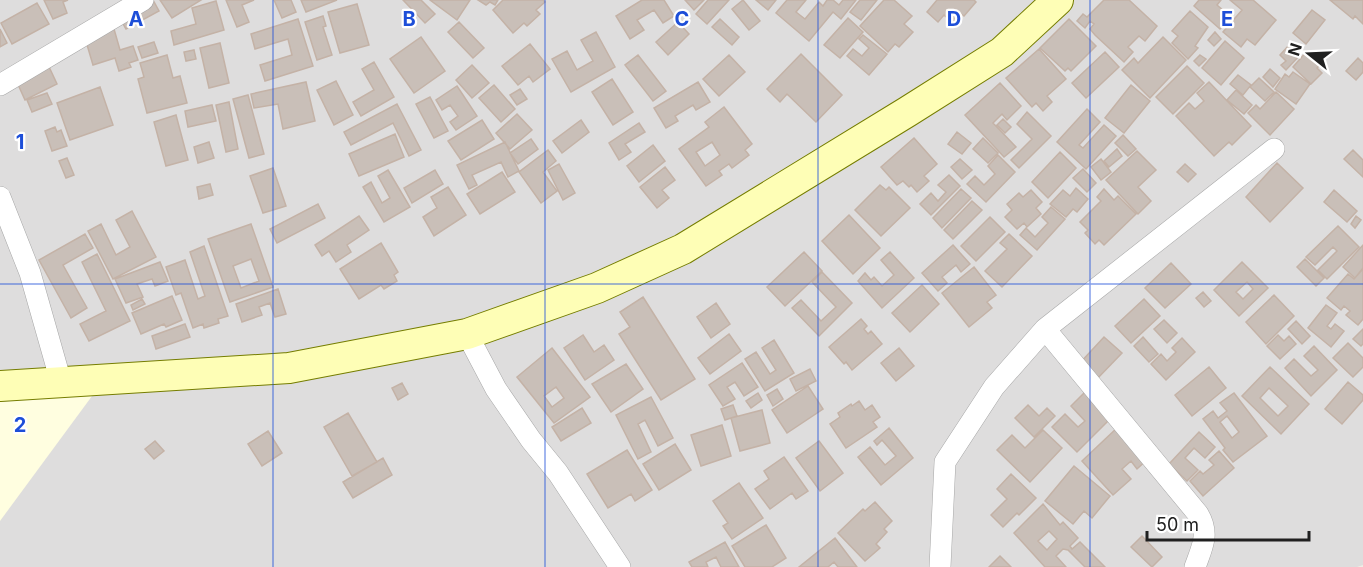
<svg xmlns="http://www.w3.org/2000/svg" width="1363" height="567" font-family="Inter,sans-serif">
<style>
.residential{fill:#dedddd}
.education{fill:#fffee0}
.building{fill:#c9bfb8;stroke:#c4b2a6;stroke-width:1.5;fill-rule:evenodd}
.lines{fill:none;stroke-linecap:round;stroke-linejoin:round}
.street-casing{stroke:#a7a7a7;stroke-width:22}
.secondary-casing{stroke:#757d00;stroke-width:32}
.street{stroke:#fff;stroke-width:21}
.secondary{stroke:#fefeb6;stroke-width:30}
.grid{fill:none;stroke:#1d4ed8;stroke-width:1.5;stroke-opacity:0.55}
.grid-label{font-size:20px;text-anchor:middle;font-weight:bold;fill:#1d4ed8;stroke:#fff;stroke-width:4.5;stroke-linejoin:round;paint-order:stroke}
</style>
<rect width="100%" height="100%" fill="#f1ede5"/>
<path class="residential" d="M0 0H1363V565L1357 567H0Z"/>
<path class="education" d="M95 392 0 521V402Z"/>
<path class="building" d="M44 0H68L63 2 67 13 53 19Z
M153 0 159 11 126 29 114 8Z
M160 0H201L172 18Z
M226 0H254L242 5 249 22 237 27Z
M274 0H291L296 12 282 18Z
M301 0H337L306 12Z
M403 0H421L435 14 425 23Z
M430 0H470L457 20Z
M478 0H498L495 5 490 2 486 5Z
M503 0H543L545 2 536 10 540 14 527 26 524 23 513 33 493 10Z
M642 0H664L674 16 663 23 654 10 637 20 644 30 630 39 616 16Z
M685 0H704L694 10Z
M708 0H729L707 24 696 14Z
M743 0 760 21 749 30 732 9Z
M756 0H776L768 10Z
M787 0H806L796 12 805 19 819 2 823 6 827 0H833L839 5 843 0H856L841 19 833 12 809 41 776 13Z
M860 0H877L861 20 850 12Z
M884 0H894L912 16 904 24 913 32 899 47 895 44 888 52 860 26Z
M937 0H974L976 2 964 16 960 13 953 23 944 15 938 22 927 12Z
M1104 0H1129L1157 26 1145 41 1139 36 1128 47 1133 52 1124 62 1095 35 1090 29 1094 24 1090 21 1085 28 1077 21 1083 14 1087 17Z
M1199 0H1221L1217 5 1231 17 1220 29 1194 6Z
M1230 0H1253L1276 20 1255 45 1247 39 1241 47 1223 32 1242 10Z
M1330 0H1363V24L1355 16 1353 19Z
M216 1 224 30 174 45 171 31 196 24 192 8Z
M37 3 49 24 12 44 1 23Z
M357 4 369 45 340 53 328 12Z
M1312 10 1325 20 1306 44 1293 33Z
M1190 11 1208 27 1195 46 1198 48 1188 59 1172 43 1178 36 1172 31Z
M323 16 326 26 323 27 332 55 317 60 305 22Z
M848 18 863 32 840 58 824 45Z
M298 19 313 66 265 81 260 65 292 55 288 39 255 49 251 34Z
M720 19 739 37 732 45 712 27Z
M1069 19 1096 46 1071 71 1068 68 1065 71 1040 48Z
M459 22 484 48 473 58 448 32Z
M678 22 689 34 668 55 656 42Z
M0 29 7 43 0 47Z
M114 29 120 50 133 46 138 60 129 63 131 67 119 71 115 58 93 65 85 38Z
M596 32 615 67 571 92 552 59 567 51 577 70 593 61 581 40Z
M1215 32 1221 39 1214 46 1208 40Z
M863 35 887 54 869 75 847 56 853 49 862 56 869 48 859 39Z
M421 37 445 71 414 93 390 59Z
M1163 37 1186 60 1150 98 1122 70 1134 58 1138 63Z
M1225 41 1244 58 1221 85 1202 68Z
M154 42 158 53 142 58 138 47Z
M220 43 229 83 209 88 200 48Z
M530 44 550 69 533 82 529 76 518 85 502 66Z
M1289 45 1300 55 1286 70 1281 65 1286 61 1280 55Z
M1039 49 1066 79 1047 96 1052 102 1043 111 1036 103 1032 107 1006 78Z
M194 50 196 59 186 61 184 52Z
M1307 51 1321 64 1317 68 1322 73 1311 84 1293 67Z
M1105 52 1119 67 1086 98 1072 83Z
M43 54 57 84 25 100 11 69Z
M801 54 842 95 816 122 787 94 780 102 767 89Z
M167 55 173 78 180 76 187 103 147 113 138 79 144 77 140 63Z
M638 55 666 91 653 101 625 65Z
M729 55 745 72 719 96 703 79Z
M1200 55 1206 59 1199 66 1194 61Z
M1358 58 1363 63V72L1356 80 1346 71Z
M374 62 394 97 361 116 353 102 374 90 362 69Z
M472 65 489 83 472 98 456 80Z
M1187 66 1204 83 1173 114 1156 97Z
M1270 69 1280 78 1273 87 1263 77Z
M1293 72 1310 84 1296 104 1275 89 1285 74 1289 77Z
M1238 75 1251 85 1243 95 1230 84Z
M1259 78 1274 92 1265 101 1250 87Z
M612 79 633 112 613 125 592 92Z
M336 81 353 115 334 125 317 90Z
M306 82 315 121 283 129 278 104 254 108 251 94Z
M698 82 710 102 696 110 693 105 675 116 678 121 666 128 654 108Z
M1209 82 1251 126 1232 145 1229 142 1214 156 1176 116 1189 103 1195 109 1204 101 1197 93Z
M1000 83 1021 106 1007 120 1002 114 993 123 1016 147 1004 157 965 115Z
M494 85 515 109 501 122 479 98Z
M1131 85 1150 101 1124 133 1105 118Z
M457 86 477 116 456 130 450 122 458 116 450 105 442 110 436 100Z
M100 87 113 125 70 140 57 103Z
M520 89 527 99 517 105 510 95Z
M1236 90 1252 105 1244 114 1227 100Z
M1276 92 1294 109 1270 135 1248 113 1256 105 1260 109Z
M47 93 52 104 32 112 27 100Z
M248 95 264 154 249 158 233 99Z
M430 97 448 131 434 138 416 104Z
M229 102 238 149 226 152 216 105Z
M397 104 421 150 409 156 393 123 351 145 344 132Z
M212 105 216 121 188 127 185 111Z
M724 107 752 144 745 150 749 155 732 168 729 164 719 171 722 175 706 186 679 149 709 127 705 122ZM712 142 720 155 705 166 696 152Z
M1087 109 1100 122 1079 145 1083 148 1104 125 1116 136 1086 169 1057 142Z
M1027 112 1051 136 1019 168 1011 160 1032 139 1017 124Z
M517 114 532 130 510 149 496 133Z
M176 115 188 160 166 166 154 122Z
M1003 119 1011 127 1005 133 997 125Z
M482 120 494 139 461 160 448 141Z
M581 120 589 132 562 153 553 141Z
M639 123 645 132 625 144 631 152 619 160 609 143Z
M55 127 57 132 61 130 67 146 52 151 45 131Z
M957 132 971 143 962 154 948 144Z
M395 134 404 157 359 176 349 154Z
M1123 135 1136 149 1128 156 1115 143Z
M914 138 937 164 924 176 929 181 917 192 911 185 909 187 903 181 897 185 881 167Z
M983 138 998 153 988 163 973 149Z
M531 139 538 149 518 164 510 153Z
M209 142 214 158 198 163 194 147Z
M505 142 519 171 508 177 501 162 472 175 477 185 469 189 457 165Z
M653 145 665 161 639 182 627 166Z
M1117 149 1122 156 1109 167 1104 161Z
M548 150 556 161 543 172 557 191 541 203 519 172Z
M1353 150 1363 160V177L1344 159Z
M1137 151 1156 170 1138 187 1151 201 1138 214 1106 180Z
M1060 152 1076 168 1048 198 1032 182Z
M998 155 1015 172 986 202 967 184 975 176 984 185 995 174 988 166Z
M67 158 74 175 66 178 59 161Z
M960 159 972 170 962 179 951 167Z
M1101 159 1111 172 1101 180 1091 167Z
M1277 163 1303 188 1270 222 1246 197Z
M559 164 575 193 563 200 548 170Z
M1185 164 1196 174 1188 182 1177 172Z
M665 167 675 180 662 190 669 198 657 208 640 187Z
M273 168 286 206 263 213 250 176Z
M1083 169 1096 183 1087 192 1073 178Z
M388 170 410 207 384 222 363 187 371 182 382 203 390 198 378 176Z
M435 170 443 184 412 203 404 188Z
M502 172 515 192 480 214 467 194Z
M949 175 960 186 931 215 920 204 931 193 938 201 946 192 938 185Z
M210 184 213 195 199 199 197 187Z
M880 185 886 190 889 187 910 208 881 236 855 210Z
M448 187 466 215 434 236 423 217 437 208 431 197Z
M1076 188 1088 199 1077 212 1073 209 1066 217 1050 204 1063 190 1070 196Z
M961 189 971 198 942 228 933 218Z
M1104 189 1114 200 1118 196 1136 214 1104 245 1099 240 1095 244 1085 233 1088 230 1080 222 1101 201 1097 197Z
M1031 190 1042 202 1036 208 1041 214 1027 227 1024 223 1017 229 1005 217 1012 210 1007 204 1019 193 1023 197Z
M1334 190 1357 211 1347 222 1324 202Z
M972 201 982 210 953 239 944 230Z
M318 204 325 218 277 243 270 229Z
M1051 207 1065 219 1037 250 1020 235 1026 228 1035 237 1048 223 1042 217Z
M132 211 156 257 113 279 88 231 101 224 116 255 130 247 116 220Z
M849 215 880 248 853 274 822 241Z
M359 216 369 230 347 245 351 252 336 262 329 251 322 256 315 245Z
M1356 216 1361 220 1355 228 1351 224Z
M990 217 1005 232 976 261 961 246Z
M251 224 273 287 230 302 208 239ZM251 259 259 281 241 288 233 266Z
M1338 226 1359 247 1327 279 1318 270 1337 251 1333 247 1315 265 1306 257Z
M85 234 93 248 63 265 87 308 71 318 39 260Z
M1009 234 1032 256 1002 287 985 271 1007 249 1000 243Z
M381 243 398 272 394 275 397 281 384 289 381 285 359 299 340 269Z
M953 245 970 264 961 272 956 265 942 277 947 283 938 291 922 273Z
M1363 245V268L1355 278 1343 267Z
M204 246 228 316 218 319 219 323 204 328 203 324 193 328 181 293 176 295 166 267 185 260 198 299 205 296 190 252Z
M804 252 822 271 785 306 767 287Z
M890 252 914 278 882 308 858 281 865 273 871 280 874 277 882 286 894 275 881 260Z
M97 254 130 321 89 341 80 324 106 311 82 262Z
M1305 259 1324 278 1316 286 1297 267Z
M160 262 168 281 155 286 152 279 137 284 143 297 126 303 115 279Z
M1242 262 1268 288 1239 316 1214 290ZM1247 282 1253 289 1243 299 1236 292Z
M1171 263 1191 284 1165 308 1145 288Z
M974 267 996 295 987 302 992 308 969 327 942 293Z
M1363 269V319L1358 325 1346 315 1350 311 1344 306 1341 310 1327 298 1348 274 1354 279Z
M822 272 852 303 819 336 792 308 801 300 821 321 836 307 812 282Z
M922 285 939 304 910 332 892 313Z
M278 289 286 314 275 317 270 303 259 307 262 315 242 322 236 304Z
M1203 292 1211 301 1204 307 1196 298Z
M1274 295 1294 316 1266 344 1246 322Z
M172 296 182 320 166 327 164 324 141 334 132 313Z
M643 297 695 379 661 400 619 334 630 327 620 312Z
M142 299 145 304 133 310 131 305Z
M1144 299 1160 316 1131 343 1115 326Z
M716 303 730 324 711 338 697 317Z
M1326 305 1337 313 1327 326 1331 329 1335 324 1344 331 1331 347 1308 328Z
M861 319 867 326 864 329 868 334 871 331 882 344 852 370 846 362 844 364 829 347Z
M1164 320 1177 333 1167 343 1154 329Z
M1296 321 1310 336 1302 344 1288 329Z
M185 324 190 337 156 349 152 336Z
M1363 329V344L1361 346 1353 339Z
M729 334 741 351 710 374 698 358Z
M583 335 594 352 604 345 614 360 585 380 564 348Z
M1278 335 1284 341 1289 336 1296 344 1280 359 1267 346Z
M1104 337 1122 353 1096 380 1079 364Z
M1143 337 1158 354 1149 362 1134 346Z
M1182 338 1195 352 1166 380 1151 364 1161 354 1167 361 1176 352 1172 348Z
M774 340 794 373 765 391 745 359 756 352 770 374 776 370 762 348Z
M1348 343 1363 358V367L1353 377 1333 358Z
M1314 346 1337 370 1311 396 1285 368 1294 359 1311 376 1318 370 1304 356Z
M552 348 590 397 554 423 517 377ZM556 387 564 398 552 407 544 396Z
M899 348 914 366 896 381 881 363Z
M742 363 758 387 744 396 735 382 727 387 735 399 723 406 709 385Z
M626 364 643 389 611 412 592 384Z
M1209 367 1226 388 1192 416 1175 395Z
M1270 367 1309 404 1281 434 1242 396ZM1269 388 1288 406 1278 416 1260 398Z
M810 369 816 381 796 391 790 379Z
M1348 382 1363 395V400L1342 424 1325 409Z
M402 383 408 394 398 400 392 388Z
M808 386 823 409 787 433 772 410Z
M777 389 783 399 773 406 767 395Z
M1086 391 1112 417 1077 452 1052 427 1065 414 1078 427 1085 421 1071 406Z
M758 393 762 400 751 408 746 401Z
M1234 393 1267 436 1233 462 1223 450 1225 448 1203 419 1213 411 1218 418 1227 411 1220 403ZM1227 416 1239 432 1232 438 1220 422Z
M651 397 673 438 658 446 645 420 638 424 651 452 638 459 616 415Z
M859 401 865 410 872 405 880 417 873 422 877 427 846 448 830 424 840 417 838 413 851 404 852 406Z
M733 405 737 416 725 420 721 409Z
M1028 405 1039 416 1047 408 1055 416 1034 437 1015 418Z
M582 408 591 423 561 441 552 427Z
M762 410 770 443 740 451 731 418Z
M348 413 377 462 352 476 324 427Z
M722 425 731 456 701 466 691 435Z
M1119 426 1149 458 1137 469 1131 461 1122 469 1131 479 1113 495 1082 461Z
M889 428 913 458 881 485 858 457 870 447 885 465 896 456 882 440 877 445 874 441Z
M1043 430 1062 448 1030 482 997 450 1012 435 1025 448Z
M268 431 282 453 262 466 248 444Z
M1199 432 1215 447 1205 458 1194 448 1185 458 1198 470 1187 481 1169 464Z
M155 441 164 451 154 459 145 449Z
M819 441 843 473 820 491 796 458Z
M675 444 691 470 659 490 643 464Z
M627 450 652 490 635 501 631 494 608 508 587 474Z
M1219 451 1234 468 1203 496 1190 481 1200 471 1203 474 1214 465 1209 460Z
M784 457 808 491 796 499 792 493 770 509 755 489 769 479 764 471Z
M383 458 392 475 353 498 343 482Z
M1074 466 1110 496 1092 518 1084 511 1073 524 1045 501Z
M1011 474 1036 498 1019 515 1017 513 1003 527 991 515 1007 499 997 489Z
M739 483 763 518 732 539 723 526 728 523 713 501Z
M875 502 892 521 884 529 887 532 876 544 880 548 865 561 838 533 863 509 865 511Z
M1043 504 1060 525 1063 522 1078 538 1070 546 1072 549 1080 542 1105 567H1085L1068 550 1063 549 1056 556 1066 567H1045L1014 533ZM1049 531 1057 539 1047 550 1038 541Z
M766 525 786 558 772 567H745L732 546Z
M1142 536 1162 557 1152 567 1131 547Z
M835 538 857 567H838L834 562 828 567H799Z
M725 542 739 567H721L716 557 706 562 708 567H692L689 562Z
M1000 556 1011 567H989Z"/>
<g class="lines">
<g class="street-casing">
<path id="street" d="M0 85 143 0
M0 197 30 273 61 382
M1045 329 1198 514C1210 534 1202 547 1195 567
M467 334 496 389 531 440 558 473 620 567
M940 567 945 462 994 387 1045 329 1274 149"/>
</g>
<g class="secondary-casing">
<path id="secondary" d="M0 386 289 368 467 334 597 288 683 249 907 112 1002 52 1058 0"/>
</g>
<use href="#street" class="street"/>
<use href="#secondary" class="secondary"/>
</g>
<path class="grid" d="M273 0V567M545 0V567M818 0V567M1090 0V567M0 284H1363"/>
<g class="grid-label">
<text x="136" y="26">A</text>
<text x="409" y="26">B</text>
<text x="682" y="26">C</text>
<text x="954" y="26">D</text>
<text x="1227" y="26">E</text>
<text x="20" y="149">1</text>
<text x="20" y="432">2</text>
</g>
<g transform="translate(1309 54) rotate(288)" stroke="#ffffff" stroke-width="4.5" paint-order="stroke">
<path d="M0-4.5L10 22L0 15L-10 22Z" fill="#202020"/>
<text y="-9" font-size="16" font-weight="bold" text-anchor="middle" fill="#202020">N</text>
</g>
<path d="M1147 531v9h162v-9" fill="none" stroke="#202020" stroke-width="3"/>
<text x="1156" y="531" font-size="18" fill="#202020" stroke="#ffffff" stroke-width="4.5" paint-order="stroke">50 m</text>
</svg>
